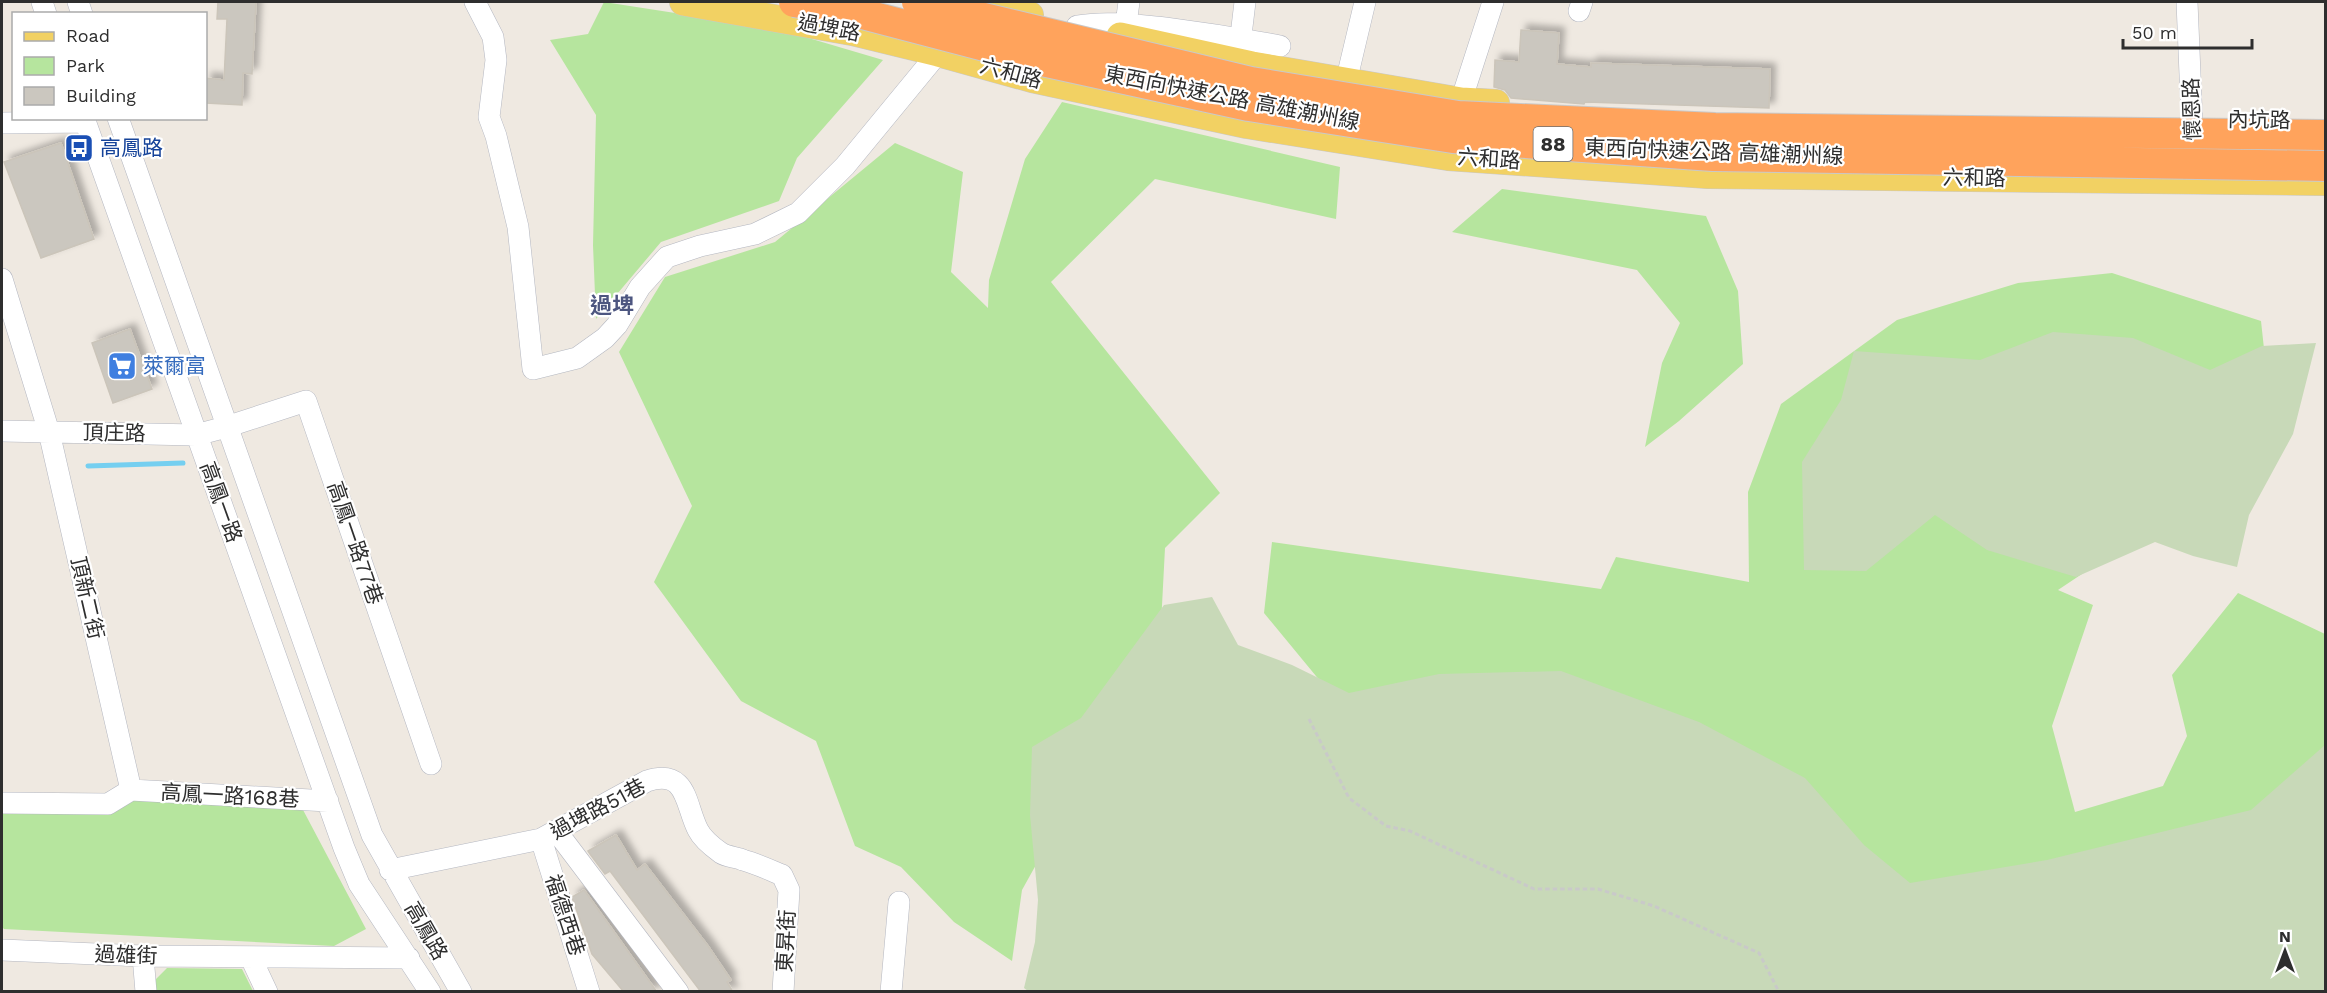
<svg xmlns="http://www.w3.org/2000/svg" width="2327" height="993" font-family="'Work Sans','Noto Sans TC',sans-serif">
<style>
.green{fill:#b6e59e}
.cemetery{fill:#c8d9b8}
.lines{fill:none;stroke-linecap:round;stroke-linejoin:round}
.stream{stroke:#75cff0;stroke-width:5}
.building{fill:#cbc7bf;stroke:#cbc5ba;stroke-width:1.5;filter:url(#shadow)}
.minor-casing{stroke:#b4b7c1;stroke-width:22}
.major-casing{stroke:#c9c9c9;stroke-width:28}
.path{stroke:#c9c9c9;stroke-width:3;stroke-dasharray:4.5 3;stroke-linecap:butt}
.minor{stroke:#fff;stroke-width:21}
.major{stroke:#f2d163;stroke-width:27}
.highway-bridge-casing{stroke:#c9c9c9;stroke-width:32;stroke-linecap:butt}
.highway-bridge{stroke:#ffa35c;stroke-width:30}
.labels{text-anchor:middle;stroke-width:4.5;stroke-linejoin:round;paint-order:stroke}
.shield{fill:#fff;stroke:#6d6d6d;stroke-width:1.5}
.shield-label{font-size:20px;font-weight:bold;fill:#2e2e2e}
.street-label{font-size:21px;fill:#2e2e2e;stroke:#fff}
.transit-label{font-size:21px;fill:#164399;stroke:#fff;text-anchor:start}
.shop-label{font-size:21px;fill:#366cbe;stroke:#fff;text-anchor:start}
.neighbourhood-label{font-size:22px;font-weight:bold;fill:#4d5680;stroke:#fff}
</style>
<defs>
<filter id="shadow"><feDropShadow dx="5.5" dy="-5.5" stdDeviation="3" flood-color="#0004"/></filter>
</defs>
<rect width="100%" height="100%" fill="#efe9e1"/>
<path class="green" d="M604 2 778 29 883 60 797 158 779 201 661 242 596 319 593 245 596 115 550 40 588 34Z
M1062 102 1340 167 1336 219 1155 179 1051 282 1220 493 1165 548 1158 682 1067 809 1022 890 1012 961 954 922 901 867 855 846 816 741 741 701 654 582 692 506 619 352 665 277 775 242 895 143 963 172 951 272 988 308 989 280 1025 159Z
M1502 189 1706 216 1738 291 1743 364 1679 421 1645 447 1662 363 1680 323 1637 270 1452 232Z
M2112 273 2261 321 2269 395 2197 497 2058 590 2093 605 2052 726 2075 812 2163 786 2187 736 2172 675 2238 593 2325 634V772L2310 815 1905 917 1344 710 1264 613 1272 542 1601 589 1616 557 1749 582 1748 492 1781 404 1897 320 2018 283Z
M134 797 302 808 366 929 334 946 4 929 2 927V810Z
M167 968 242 969 253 991H156L155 980Z"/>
<path class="cemetery" d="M2053 332 2133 338 2210 370 2262 346 2316 343 2293 434 2249 515 2237 567 2193 556 2155 542 2076 577 1987 550 1935 515 1866 571 1804 570 1802 462 1841 400 1854 351 1980 360Z
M1212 597 1238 645 1292 665 1349 693 1439 674 1561 671 1699 722 1805 778 1864 845 1910 883 2047 860 2251 810 2325 745V991H1028L1024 988 1035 942 1038 900 1030 815 1032 747 1081 718 1164 605Z"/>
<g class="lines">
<path class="stream" d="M88 466 183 463"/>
</g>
<path class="building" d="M218 2H256L252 74 243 73 242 105 206 103V78L224 80 227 19H217Z
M1521 30 1559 33 1557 64 1591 67V63L1770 69 1769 108 1585 102 1584 104 1511 98 1505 90 1494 87 1495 60 1519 62Z
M61 143 94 239 41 258 4 162Z
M130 329 152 389 113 403 92 343Z
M616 835 637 870 645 864 708 946 731 980 727 982 733 992H701L610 871 605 874 590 854 588 851Z
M584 890 657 992H624L592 954 572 897Z"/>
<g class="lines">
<g class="minor-casing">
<path id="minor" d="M42 2 46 14
M78 2 82 14
M475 2 493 37 496 60 489 117 496 136 518 227 533 369 577 358 605 338 617 325 640 287 667 257 700 246 755 234 798 213 845 166 938 53 948 43
M2187 2 2193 147
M1579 11 1582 2
M1126 24 1129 2
M1077 26C1106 21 1135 25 1165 28 1204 33 1242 39 1280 46
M1239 52 1245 2
M1346 82 1365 2
M1461 101 1493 2
M84 118 344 848 359 884 430 992
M118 118 372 835 461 992
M2 123 85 122
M2 279 49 432 131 790 108 804 2 803
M2 431 196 435 226 427 306 401 431 764
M131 790 328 801
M557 832 678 992
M541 839 589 992
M390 870 541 839 647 781C688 768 685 805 698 830 702 838 714 848 721 853 727 857 737 857 743 860 757 864 770 870 782 875L789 890 783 992
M2 950 143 956 409 958
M143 956 146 992
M251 958 267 992
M891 992 899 902"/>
</g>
<g class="major-casing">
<path id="major" d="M683 2 852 32 938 53 1032 79 1247 125 1448 157 1708 175 2326 182
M979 2 1030 15
M1120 36 1252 65 1461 101 1496 103"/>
</g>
<path class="path" d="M1309 719 1349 798 1386 826 1410 831 1534 889H1598L1654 906 1759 953 1779 992"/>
<use href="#minor" class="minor"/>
<use href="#major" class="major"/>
<g class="highway-bridge-casing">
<path id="highway-bridge" d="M794 2 855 12 1038 60 1249 106 1453 138 1713 156 2326 166
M917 2 1251 82 1458 116 1715 128 2326 135"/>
</g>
<use href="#highway-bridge" class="highway-bridge"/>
</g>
<defs>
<g id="bus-square" transform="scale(1.5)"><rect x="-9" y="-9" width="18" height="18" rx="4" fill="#1a4fb4" stroke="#fff"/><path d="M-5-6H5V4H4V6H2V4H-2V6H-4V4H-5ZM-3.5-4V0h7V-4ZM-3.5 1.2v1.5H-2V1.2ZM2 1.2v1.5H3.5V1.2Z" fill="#fff"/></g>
<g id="supermarket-square" transform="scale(1.5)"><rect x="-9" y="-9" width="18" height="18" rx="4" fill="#3f7fe0" stroke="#fff"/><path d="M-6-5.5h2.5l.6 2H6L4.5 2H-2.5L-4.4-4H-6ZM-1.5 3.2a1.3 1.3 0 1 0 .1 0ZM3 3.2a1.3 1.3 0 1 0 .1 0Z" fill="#fff"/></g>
</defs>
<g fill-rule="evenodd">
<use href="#bus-square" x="79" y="148"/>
<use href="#supermarket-square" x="122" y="366"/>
</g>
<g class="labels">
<rect class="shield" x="1533.5" y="127" width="39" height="34" rx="4.5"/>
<g class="shield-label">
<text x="1553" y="151">88</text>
</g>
<g class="street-label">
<text transform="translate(829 28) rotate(11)" y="7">過埤路</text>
<text transform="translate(1011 73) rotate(15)" y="7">六和路</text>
<text transform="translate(1232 98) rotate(11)" y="7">東西向快速公路 高雄潮州線</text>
<text transform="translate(2192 109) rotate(-92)" y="7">懷恩路</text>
<text transform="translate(2259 120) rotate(1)" y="7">內坑路</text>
<text transform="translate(1714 152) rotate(2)" y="7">東西向快速公路 高雄潮州線</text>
<text transform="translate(1489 159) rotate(4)" y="7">六和路</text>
<text transform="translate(1974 178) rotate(1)" y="7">六和路</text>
<text transform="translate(114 433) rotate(1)" y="7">頂庄路</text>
<text transform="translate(221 502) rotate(70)" y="7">高鳳一路</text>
<text transform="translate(355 543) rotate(71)" y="7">高鳳一路77巷</text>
<text transform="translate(87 598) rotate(77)" y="7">頂新二街</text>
<text transform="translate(230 796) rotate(3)" y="7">高鳳一路168巷</text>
<text transform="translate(598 809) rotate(-28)" y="7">過埤路51巷</text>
<text transform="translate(565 915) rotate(72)" y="7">福德西巷</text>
<text transform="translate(426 931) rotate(60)" y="7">高鳳路</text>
<text transform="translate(786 941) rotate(-87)" y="7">東昇街</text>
<text transform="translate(126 955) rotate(2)" y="7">過雄街</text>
</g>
<g class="transit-label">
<text x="100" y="155">高鳳路</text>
</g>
<g class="shop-label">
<text x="143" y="373">萊爾富</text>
</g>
<g class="neighbourhood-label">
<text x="612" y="313">過埤</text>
</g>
</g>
<rect width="2327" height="993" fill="none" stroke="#2e2e2e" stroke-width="6"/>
<rect x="12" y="12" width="195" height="108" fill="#ffffff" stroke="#ababab" stroke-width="1.5"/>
<rect x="24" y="32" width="30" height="9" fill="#f2d163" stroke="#ababab" stroke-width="1.5"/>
<text x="66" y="42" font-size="18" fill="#2e2e2e">Road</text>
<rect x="24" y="57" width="30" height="18" fill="#b6e59e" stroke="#ababab" stroke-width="1.5"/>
<text x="66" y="72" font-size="18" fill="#2e2e2e">Park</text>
<rect x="24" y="87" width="30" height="18" fill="#cbc7bf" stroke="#ababab" stroke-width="1.5"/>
<text x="66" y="102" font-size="18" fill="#2e2e2e">Building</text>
<g transform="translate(2285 951)" stroke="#ffffff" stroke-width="4.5" paint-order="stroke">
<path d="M0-4.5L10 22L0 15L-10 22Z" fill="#2e2e2e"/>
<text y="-9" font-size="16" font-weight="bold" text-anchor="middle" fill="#2e2e2e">N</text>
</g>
<path d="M2123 39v9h129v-9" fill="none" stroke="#2e2e2e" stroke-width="3"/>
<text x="2132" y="39" font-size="18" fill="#2e2e2e" stroke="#ffffff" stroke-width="4.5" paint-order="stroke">50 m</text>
</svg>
